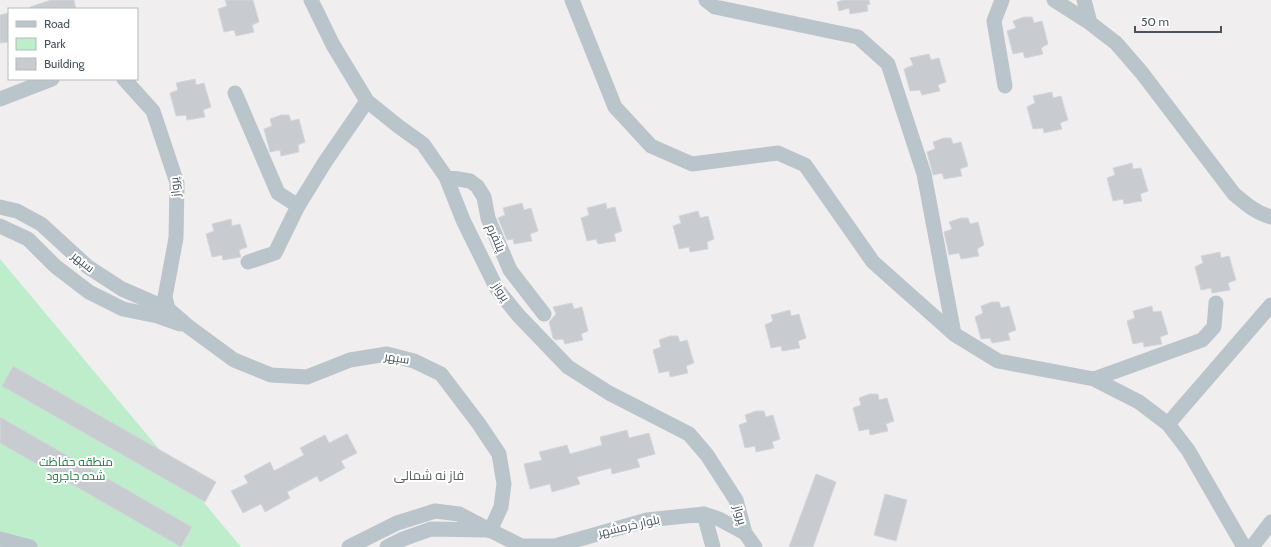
<svg xmlns="http://www.w3.org/2000/svg" width="1271" height="547" font-family="Cabin,Cairo,sans-serif">
<style>
.green{fill:#beedcb}
.building{fill:#c8ccd1;stroke:#d3d6da}
.lines{fill:none;stroke-linecap:round;stroke-linejoin:round}
.minor{stroke:#bac5cb;stroke-width:15}
.labels{text-anchor:middle;stroke-width:4;stroke-linejoin:round;paint-order:stroke}
.street-label{font-size:12px;fill:#47545b;stroke:#fff}
.park-label{font-size:12px;fill:#1a7b3f;stroke:#fff}
.neighbourhood-label{font-size:13px;fill:#5b6063;stroke:#fff}
</style>
<rect width="100%" height="100%" fill="#f1eeef"/>
<path class="green" d="M0 259 241 547H0Z"/>
<path class="building" d="M51 0H74L76 9H30V7Z
M225 0H253L259 22 252 25 254 32 236 36 234 30 224 32 218 9 227 6Z
M843 0H869L870 4 867 5 868 11 850 14 849 8 839 11 837 2Z
M9 13V42L0 43V15Z
M1024 17H1032L1034 23 1042 21 1048 44 1041 48 1043 54 1025 58 1023 52 1013 54 1007 31 1016 28 1013 21Z
M929 54 931 60 939 58 946 82 938 85 940 91 922 95 920 90 910 91 904 69 913 65 910 58Z
M195 79 196 85 204 83 211 107 203 110 205 117 187 120 186 115 176 116 170 93 178 90 176 83Z
M1052 92 1053 98 1061 96 1068 120 1060 123 1062 129 1044 133 1043 128 1033 129 1027 107 1035 103 1033 96Z
M281 115H289L291 121 299 119 305 142 298 145 299 152 281 156 280 150 270 152 264 129 272 126 270 119Z
M944 138H951L953 144 961 142 968 166 960 169 962 176 944 179 942 173 933 175 927 152 935 149 933 142Z
M1132 163 1133 169 1141 168 1148 191 1140 194 1142 201 1124 204 1123 199 1113 201 1107 178 1115 175 1113 168Z
M522 203 524 210 531 208 538 231 530 234 532 241 514 244 513 239 507 240 498 218 505 215 503 208Z
M606 203 607 209 615 207 622 231 614 234 616 241 598 244 596 239 587 241 581 218 589 215 587 208Z
M698 211 700 218 708 216 714 239 707 242 708 249 690 252 689 247 679 249 673 226 681 223 679 216Z
M961 218H968L970 224 978 222 984 245 977 249 979 256 961 259 959 253 949 255 944 232 952 229 949 222Z
M231 219 232 226 240 224 247 247 239 250 241 257 223 260 222 255 212 257 206 234 214 231 212 224Z
M1220 252 1221 258 1229 256 1236 280 1228 283 1230 290 1212 293 1211 288 1201 290 1195 267 1203 263 1201 256Z
M992 302H999L1001 308 1009 306 1016 330 1008 333 1010 340 992 343 990 338 981 339 975 317 983 313 981 306Z
M572 303 574 309 582 307 588 331 581 334 583 340 565 344 563 339 555 340 553 338 549 322 556 314 553 307Z
M1152 306 1153 312 1161 311 1168 334 1160 337 1162 344 1144 347 1143 342 1133 344 1127 321 1135 318 1133 311Z
M790 310 791 316 799 314 806 338 798 341 800 348 782 351 781 346 771 348 765 325 773 321 771 315Z
M670 336H678L680 342 687 340 694 363 686 366 688 373 670 377 669 371 659 373 653 350 661 347 659 340Z
M13 366 216 482 205 502 2 386Z
M870 394H878L879 400 887 398 894 421 886 424 888 431 870 435 869 429 859 431 853 408 861 405 859 398Z
M756 411H764L766 417 773 415 780 439 772 442 774 448 756 452 755 446 745 448 739 425 747 422 745 415Z
M0 417 192 527 181 547 0 443Z
M627 430 629 438 649 433 655 454 637 459 640 467 612 474 611 468 577 477 580 484 552 492 550 484 530 489 524 464 542 460 539 452 567 445 570 454 602 445 600 437Z
M347 434 357 453 341 461 345 468 320 482 317 476 287 492 290 498 265 512 261 504 243 513 231 491 248 483 244 476 270 462 274 471 304 455 300 448 325 435 329 443Z
M816 474 836 482 813 547H789Z
M885 494 907 500 896 541 874 535Z"/>
<g class="lines">
<path class="minor" d="M311 0 333 45 367 101 398 126 423 144 446 177 463 220 497 289 518 315 568 367 609 393 689 434 707 455 736 500 745 533 755 547
M572 0 615 107 651 146 692 164 778 153 805 165 873 262 954 334 998 361 1094 379 1139 402 1168 424 1188 450 1244 547
M706 0 715 7 858 37 888 64 924 174 954 334
M1002 0 994 21 1005 86
M1054 0 1090 23 1116 43 1142 73 1234 194C1246 204 1256 213 1271 217
M1084 0 1090 23
M124 79 153 111 177 183 176 238 165 297 168 309
M235 93 278 193 298 206
M0 99 52 79
M446 177 470 181 477 186 484 197 488 218 510 270 544 314
M0 207 17 211 41 224 88 267 122 289 168 309 189 327 234 360 271 375 307 377 350 360 387 354 414 361 441 374 479 424 499 454 504 484 501 507 490 531
M0 226 28 239 55 266 89 292 123 309 157 316 180 324
M248 262 275 253 298 206 325 162 367 101
M1094 379 1202 340 1214 327 1216 303
M1168 424 1271 305
M704 514 713 547
M0 539 30 547
M349 547 397 523 435 511 459 514 521 546H555L647 520 704 514 719 519 745 533
M387 547 403 539 431 529 486 530
M1252 547 1271 522"/>
</g>
<g class="labels">
<g class="street-label">
<text transform="translate(175 187) rotate(-96)" y="4">پرواز</text>
<text transform="translate(496 238) rotate(67)" y="4">پلتفرم</text>
<text transform="translate(83 262) rotate(39)" y="4">سپهر</text>
<text transform="translate(501 292) rotate(56)" y="4">پرواز</text>
<text transform="translate(397 358) rotate(9)" y="4">سپهر</text>
<text transform="translate(740 515) rotate(74)" y="4">پرواز</text>
<text transform="translate(629 526) rotate(-13)" y="4">بلوار خرمشهر</text>
</g>
<g class="park-label">
<text x="76" y="466">منطقه حفاظت<tspan x="76" dy="14">شده جاجرود</tspan></text>
</g>
<g class="neighbourhood-label">
<text x="429" y="480">فاز نه شمالی</text>
</g>
</g>
<rect x="8" y="8" width="130" height="72" fill="#ffffff" stroke="#b5bbbd"/>
<rect x="16" y="21" width="20" height="6" fill="#bac5cb" stroke="#b5bbbd"/>
<text x="44" y="28" font-size="12" fill="#47545b">Road</text>
<rect x="16" y="38" width="20" height="12" fill="#beedcb" stroke="#b5bbbd"/>
<text x="44" y="48" font-size="12" fill="#47545b">Park</text>
<rect x="16" y="58" width="20" height="12" fill="#c8ccd1" stroke="#b5bbbd"/>
<text x="44" y="68" font-size="12" fill="#47545b">Building</text>
<path d="M1135 26v6h86v-6" fill="none" stroke="#47545b" stroke-width="2"/>
<text x="1141" y="26" font-size="12" fill="#47545b" stroke="#ffffff" stroke-width="3" paint-order="stroke">50 m</text>
</svg>
